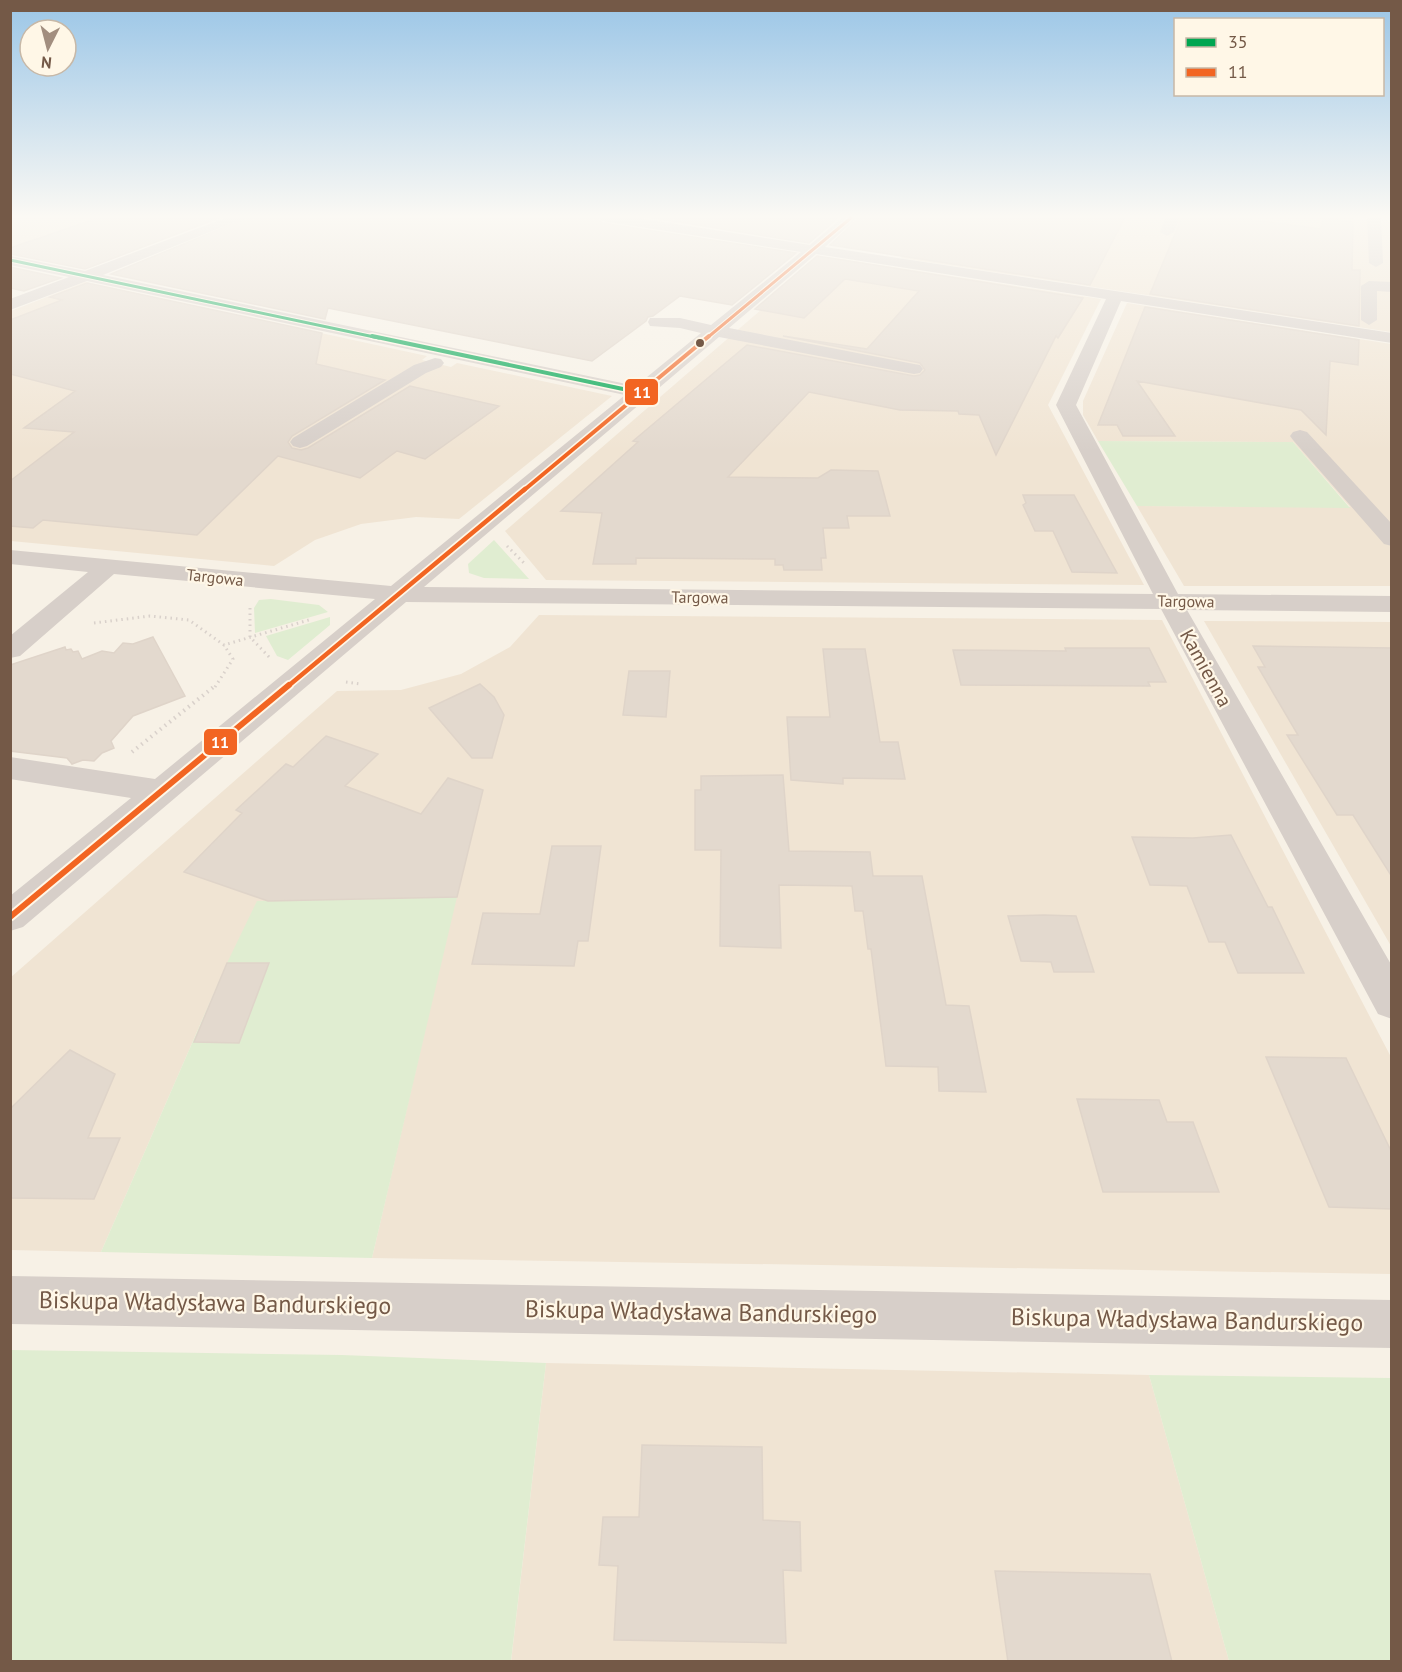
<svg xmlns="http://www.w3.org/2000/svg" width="1402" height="1672" font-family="'PT Sans',sans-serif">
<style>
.residential{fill:#f0e4d3}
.green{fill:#e0edd1}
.building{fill:#e3d9ce;stroke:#dfd4c9;stroke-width:1.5}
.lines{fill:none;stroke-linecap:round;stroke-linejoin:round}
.path-far1{stroke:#d9d1cb;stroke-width:3;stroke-dasharray:1.5 4;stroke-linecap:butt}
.path{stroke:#d9d1cb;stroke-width:4;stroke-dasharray:1.5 4.5;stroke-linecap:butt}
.minor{fill:#d7cfc9;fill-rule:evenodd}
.bus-1-far1-casing{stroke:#fff7e7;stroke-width:5}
.bus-1-casing{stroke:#fff7e7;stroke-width:7}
.bus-2-far3-casing{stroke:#fff7e7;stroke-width:5}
.bus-2-far2-casing{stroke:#fff7e7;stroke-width:7}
.bus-2-far1-casing{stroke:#fff7e7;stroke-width:8}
.bus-2-casing{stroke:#fff7e7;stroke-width:10}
.bus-1-far1{stroke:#00a651;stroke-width:3}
.bus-1{stroke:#00a651;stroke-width:4}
.bus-2-far3{stroke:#f26522;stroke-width:3}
.bus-2-far2{stroke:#f26522;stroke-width:4}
.bus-2-far1{stroke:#f26522;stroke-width:4.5}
.bus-2{stroke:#f26522;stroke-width:6}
.bus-dot{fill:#745947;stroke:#fff7e7;stroke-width:2}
.labels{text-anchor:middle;stroke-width:4.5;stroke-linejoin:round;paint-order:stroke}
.far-street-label{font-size:16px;fill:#745947;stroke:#fff7e7}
.street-label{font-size:20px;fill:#745947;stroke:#fff7e7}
.near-street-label{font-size:24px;fill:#745947;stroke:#fff7e7}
.line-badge{stroke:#fff7e7;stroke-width:2}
.badge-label{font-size:16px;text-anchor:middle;font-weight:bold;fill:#fff}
</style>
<rect width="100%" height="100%" fill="#f7f1e6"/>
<path class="residential" d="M11 217H224L89 268 11 252Z
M868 217H1353V219L1383 223V220L1391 221V332L901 258 924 234Z
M828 257 1101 299 1048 405 1144 585 546 580 505 531 820 259Z
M85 282 427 356 422 360 451 367 457 363 612 396 459 519 416 517 361 524 315 540 274 566 11 541V311Z
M1127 303 1391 344V586H1184L1137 506 1350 507 1293 442 1098 441 1083 415V401Z
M539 615 1162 620 1391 1057V1274L372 1258 456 897 227 963 101 1252 11 1250 10 978 337 691 401 690 461 674 510 647Z
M1204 621 1391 622V946Z
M546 1363 1149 1375 1229 1661 511 1662Z"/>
<path class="green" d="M1098 441 1293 442 1350 508 1137 506Z
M494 540 529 579 484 578 469 573 468 564Z
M271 599 319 605 328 612 255 633 254 608 259 600Z
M330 617V625L288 660 277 656 266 636Z
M457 897 372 1258 101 1252 227 963 257 901Z
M11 1350 342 1355 546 1363 511 1661H11Z
M1149 1375 1391 1378V1661H1229Z"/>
<path class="building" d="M101 217H221L85 269 10 254V248Z
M249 217H594L602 223 796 253 732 305 680 296 653 316 648 317 646 321 592 361 328 308 325 319 111 274Z
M648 217H839L809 243Z
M860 217H1125L1090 285 830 245Z
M1182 217H1230L1321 229 1323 218 1353 222 1352 270H1360L1359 326 1150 294Z
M817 256 1083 298 1058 338 1056 336 996 455 979 415 959 414 958 411 900 410 809 392 728 477 818 478 831 470 878 471 890 516H847L849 528H823L826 558H821L822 570H784L783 565H775V559L636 558V564H593L602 513 561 511 638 442 633 441 747 345 914 376 920 375 925 370 920 363 783 336 867 349 919 291 845 279 804 318 755 309Z
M10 267 61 278 24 291 10 288Z
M87 283 322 333 316 364 385 380 292 436 288 442 292 448 301 450 308 448 410 386 499 406 425 459 397 451 360 478 278 456 197 535 43 520 33 528 10 526V481L74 432 24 428 75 391 10 374V320L62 300 50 297Z
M1145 307 1359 340 1358 365 1330 361 1326 435 1301 410 1137 381 1175 436H1123L1117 425H1098Z
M1023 495H1074L1117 573 1072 572 1053 531H1035L1023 505 1026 503Z
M153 637 185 696 133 716 111 741 114 748 102 753 94 761 83 760 72 764 67 758 10 751V665L65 647 66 650 71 649 73 652 78 651 82 659 102 651 114 653 123 643 133 644Z
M1253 646 1392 648V877L1353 815H1337L1287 735H1298L1258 667H1265Z
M1065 648H1149L1166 682H1148L1150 686 961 685 953 650 1066 651Z
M823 649H865L880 742H898L905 779 843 778V784L791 780 787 717H830Z
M629 671H670L666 717 623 715Z
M480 684 494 697 504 715 492 758H472L429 708Z
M326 736 378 754 345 786 421 814 448 778 483 790 457 897 268 901 184 872 242 813 236 810 286 764 293 767Z
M783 775 789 851 870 852 873 876H922L946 1005 969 1006 986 1092 939 1091 938 1067 886 1066 871 949H868L863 911H855L852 886 779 885 781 948 720 946 721 850H695V790H701V776Z
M1231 835 1268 907H1272L1304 973H1238L1225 942H1209L1187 886 1150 885 1132 837 1193 838Z
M552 846H601L588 941H578L574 966 472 964 483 913 540 914Z
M1044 915 1076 916 1094 972H1054L1051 962 1021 961 1008 916Z
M227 963H269L239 1043 194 1042Z
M70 1050 115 1074 88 1138H120L94 1199 10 1198V1109Z
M1266 1057 1346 1058 1392 1153V1209L1329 1207Z
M1077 1099 1159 1100 1167 1122H1193L1219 1192H1103Z
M642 1445 762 1447 763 1520 800 1522 801 1571 783 1570 786 1643 614 1640 618 1566 599 1565 603 1517H639Z
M995 1571 1150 1574 1172 1662H1008Z"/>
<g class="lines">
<path class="path-far1" d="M507 546 525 564
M250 608V637L270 658
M94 623 150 616 189 620 224 645 312 619
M346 682 360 684
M215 687 233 659 224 645"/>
<path class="path" d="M132 752 216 685"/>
<path class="minor" d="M228 217H247L103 275 636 386 701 333 680 328 650 326 648 322 650 318H680L711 325 801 252 602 221 596 217H631L810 245 843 217H858L825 247 1392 333V343L1121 301 1076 405 1178 594 1392 596V612L1187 610 1392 966V1019L1378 1014 1161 609 406 602 23 927 10 931V896L131 798 10 779V757L155 779 375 599 114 574 20 656 10 658V636L88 572 10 564V550L391 586 625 395 87 281 10 310V299L69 277 10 265V256L85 271ZM816 254 1106 299 1056 405 1153 594 424 587 719 337 914 374 920 373 923 369 920 365 914 364 729 328Z
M1166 217H1180L1174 232 1167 236 1160 232Z
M1367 217H1381L1383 263 1376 267 1369 263Z
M1369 281 1392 282V292L1377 291V320L1369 325 1361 320V286Z
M435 358 441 359 444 363 441 367 426 373 307 446 300 448 293 446 290 442 293 438 414 365Z
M1300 430 1307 432 1392 524V546L1384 544 1293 440 1290 436 1293 432Z
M10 1276 1392 1300V1348L10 1324Z"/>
<g class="bus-1-far1-casing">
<path id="bus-1-far1" d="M10 260 379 338"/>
</g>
<g class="bus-1-casing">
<path id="bus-1" d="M372 336 642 393"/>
</g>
<g class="bus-2-far3-casing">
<path id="bus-2-far3" d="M707 338 852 217"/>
</g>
<g class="bus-2-far2-casing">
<path id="bus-2-far2" d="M523 491 709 336"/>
</g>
<g class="bus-2-far1-casing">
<path id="bus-2-far1" d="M287 687 525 489"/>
</g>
<g class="bus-2-casing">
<path id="bus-2" d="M10 917 289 685"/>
</g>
<use href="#bus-1-far1" class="bus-1-far1"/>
<use href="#bus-1" class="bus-1"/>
<use href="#bus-2-far3" class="bus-2-far3"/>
<use href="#bus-2-far2" class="bus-2-far2"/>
<use href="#bus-2-far1" class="bus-2-far1"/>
<use href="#bus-2" class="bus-2"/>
</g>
<linearGradient id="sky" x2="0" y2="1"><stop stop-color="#9bc6e7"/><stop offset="0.48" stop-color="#fbf9f4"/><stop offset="1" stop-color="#fbf9f4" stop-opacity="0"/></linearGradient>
<rect width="1402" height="451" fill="url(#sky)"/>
<circle class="bus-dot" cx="700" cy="343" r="5"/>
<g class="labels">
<g class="far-street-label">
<text transform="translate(215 577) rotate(6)" y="6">Targowa</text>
<text transform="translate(700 597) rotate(1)" y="6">Targowa</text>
<text transform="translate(1186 601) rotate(1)" y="6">Targowa</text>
</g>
<g class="street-label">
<text transform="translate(1206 668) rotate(61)" y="7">Kamienna</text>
</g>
<g class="near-street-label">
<text transform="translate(215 1303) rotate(1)" y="8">Biskupa Władysława Bandurskiego</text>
<text transform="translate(701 1312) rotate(1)" y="8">Biskupa Władysława Bandurskiego</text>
<text transform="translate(1187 1320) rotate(1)" y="8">Biskupa Władysława Bandurskiego</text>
</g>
</g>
<g class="line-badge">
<rect x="624" y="378" width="35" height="28" rx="6" fill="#f26522"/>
<rect x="203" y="728" width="35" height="28" rx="6" fill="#f26522"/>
</g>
<g class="badge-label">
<text x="642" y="398">11</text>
<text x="220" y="748">11</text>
</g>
<rect width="1402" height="1672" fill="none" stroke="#745947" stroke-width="24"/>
<rect x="1174" y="18" width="210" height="78" fill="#fff7e7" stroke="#c7b8a7" stroke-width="1.5"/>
<rect x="1186" y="38" width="30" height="9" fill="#00a651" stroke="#c7b8a7" stroke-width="1.5"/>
<text x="1228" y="48" font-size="18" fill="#745947">35</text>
<rect x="1186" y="68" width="30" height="9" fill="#f26522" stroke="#c7b8a7" stroke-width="1.5"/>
<text x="1228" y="78" font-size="18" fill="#745947">11</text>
<g transform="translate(48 48) rotate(186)"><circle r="28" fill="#fff7e7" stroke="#c7b8a7" stroke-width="1.5"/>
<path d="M0-4.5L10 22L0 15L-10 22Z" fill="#a28e7f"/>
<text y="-9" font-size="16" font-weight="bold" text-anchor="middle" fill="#745947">N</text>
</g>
</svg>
